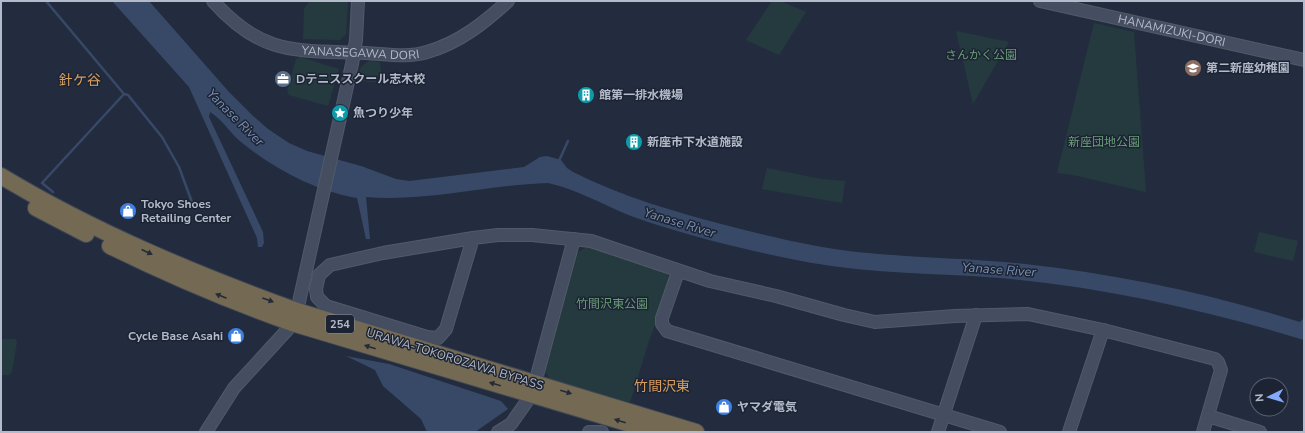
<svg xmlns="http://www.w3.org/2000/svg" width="1305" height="433" font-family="'Nunito Sans','Noto Sans JP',sans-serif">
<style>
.green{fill:#253a3f}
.water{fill:#384968}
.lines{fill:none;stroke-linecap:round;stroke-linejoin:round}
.stream{stroke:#384968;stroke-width:2.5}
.secondary-casing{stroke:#525a69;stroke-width:14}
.highway-casing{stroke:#3f4756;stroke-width:18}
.secondary{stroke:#454d61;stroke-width:12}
.highway{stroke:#746a54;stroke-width:16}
.oneway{fill:#252b36}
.labels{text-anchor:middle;stroke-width:3;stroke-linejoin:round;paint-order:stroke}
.shield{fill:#1c2433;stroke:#868d9c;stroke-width:1}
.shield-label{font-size:11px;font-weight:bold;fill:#b3bac9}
.street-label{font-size:12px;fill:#b3bac9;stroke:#1c2433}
.park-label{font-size:12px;fill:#699b78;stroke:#1c2433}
.poi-label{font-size:12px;font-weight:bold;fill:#b3bac9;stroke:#1c2433;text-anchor:start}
.water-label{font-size:13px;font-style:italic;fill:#7a8eb2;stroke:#1c2433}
.quarter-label{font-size:14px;fill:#d89d5f;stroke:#1c2433}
</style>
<rect width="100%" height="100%" fill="#232c3e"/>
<path class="green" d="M309 1 348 2 346 34 340 40 303 39 304 9Z
M772 1H780L806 12 779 55 746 40Z
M1094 23 1134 32 1146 192 1073 175 1057 173Z
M956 31 1009 42 973 104Z
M300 57 339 69 328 106 289 95 287 91 296 59Z
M368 61 380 62 381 72 375 82H368L356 80 361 67Z
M767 168 821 179 845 181 842 203 762 189Z
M1259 232 1298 241 1293 261 1254 252Z
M588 246 666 272 671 280 649 341 630 403 550 379 545 371 578 252Z
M1 339H15L17 342 12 372 9 375H1Z"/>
<path class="water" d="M112 1H149L229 92 253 116 268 129 289 143 307 151 361 166 396 179 409 181 524 167 540 157 547 156 561 160 567 168 573 172C623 197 675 212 729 226 771 237 813 247 857 252 913 258 969 258 1025 264 1118 274 1211 294 1300 322L1304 318V340C1205 310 1102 287 999 278 936 273 874 274 812 263 754 252 686 236 631 216 603 205 577 189 548 183 486 185 428 202 366 197L370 239H366L357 198C315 191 273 168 241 142 230 133 222 119 210 112L209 117 263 232 264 243 262 247H258L257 238 189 87Z
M346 356 389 364 501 401 508 409 475 432H427L421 419 383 386 375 370Z"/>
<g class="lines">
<path class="stream" d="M46 1 124 94 42 183 53 192
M124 94 128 95 162 137 179 167 193 205
M558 163 568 141"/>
<g class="secondary-casing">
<g id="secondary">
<path id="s1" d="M213 1C263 57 297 50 366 53 386 54 407 58 427 52 459 43 484 23 508 1"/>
<path id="s2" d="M1040 1 1304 60"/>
<path d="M473 238 446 329 438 338 427 337 326 306 317 297 316 289 319 275 330 265 383 253 473 238 498 235H532L591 241 710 281 776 296 844 315 875 322 955 316 1028 314 1103 330 1215 359 1218 362 1221 370 1203 432"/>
<path d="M678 272 662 318V324L667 331 1000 432"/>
<path d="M1208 416 1260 432"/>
<path d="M206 432 234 388 289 328 297 311 352 64 356 40 358 1"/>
<path d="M498 432 511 424 532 394 574 239"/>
<path d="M589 432H602"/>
<path d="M938 432 976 315"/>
<path d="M1069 432 1103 330"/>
</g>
</g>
<g class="highway-casing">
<path id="highway" d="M1 176C94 232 195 274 297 311L696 432
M36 208 86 234
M110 246C169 275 230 301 292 323L657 432"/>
</g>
<use href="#secondary" class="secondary"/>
<use href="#highway" class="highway"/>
</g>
<defs><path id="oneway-solid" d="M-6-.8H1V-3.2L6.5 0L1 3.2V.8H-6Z"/></defs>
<g class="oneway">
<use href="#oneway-solid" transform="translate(147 252) rotate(25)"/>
<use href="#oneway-solid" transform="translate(221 296) rotate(-157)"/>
<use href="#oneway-solid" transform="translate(268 300) rotate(20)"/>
<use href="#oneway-solid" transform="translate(370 347) rotate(-163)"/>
<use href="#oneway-solid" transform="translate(495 384) rotate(-164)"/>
<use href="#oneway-solid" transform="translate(566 392) rotate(17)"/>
<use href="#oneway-solid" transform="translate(620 421) rotate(-163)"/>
</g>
<defs>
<g id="school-disc" transform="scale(0.9)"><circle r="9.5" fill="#8d6e63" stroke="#1c2433"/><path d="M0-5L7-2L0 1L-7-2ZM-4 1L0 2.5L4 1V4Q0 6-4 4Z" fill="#fff"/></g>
<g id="office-disc" transform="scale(0.9)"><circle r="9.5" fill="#5c6f8a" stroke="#1c2433"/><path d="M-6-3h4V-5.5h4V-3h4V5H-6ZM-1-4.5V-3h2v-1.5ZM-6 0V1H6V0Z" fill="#fff"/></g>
<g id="building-disc" transform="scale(0.9)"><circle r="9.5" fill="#0f9aa8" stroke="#1c2433"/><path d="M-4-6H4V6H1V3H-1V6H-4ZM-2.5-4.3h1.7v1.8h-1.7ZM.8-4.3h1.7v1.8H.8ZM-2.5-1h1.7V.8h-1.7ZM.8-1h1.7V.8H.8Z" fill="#fff"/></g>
<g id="sight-disc" transform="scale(0.9)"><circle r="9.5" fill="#0f9aa8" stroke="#1c2433"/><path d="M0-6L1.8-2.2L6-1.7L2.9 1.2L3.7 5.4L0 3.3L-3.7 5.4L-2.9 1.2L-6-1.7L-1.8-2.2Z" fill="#fff"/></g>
<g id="shop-disc" transform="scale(0.9)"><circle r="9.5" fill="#3f7fe0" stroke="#1c2433"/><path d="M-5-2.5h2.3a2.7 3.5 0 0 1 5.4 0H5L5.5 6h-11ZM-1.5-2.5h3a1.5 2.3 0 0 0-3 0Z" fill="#fff"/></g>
</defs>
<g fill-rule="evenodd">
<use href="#school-disc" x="1193" y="68"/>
<use href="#office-disc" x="283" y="79"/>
<use href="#building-disc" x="586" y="95"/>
<use href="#sight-disc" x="340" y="113"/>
<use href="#building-disc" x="634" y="142"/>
<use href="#shop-disc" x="128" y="211"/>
<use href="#shop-disc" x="236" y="336"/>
<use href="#shop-disc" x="724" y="407"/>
</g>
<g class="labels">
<rect class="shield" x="326" y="315" width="28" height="18" rx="3"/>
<g class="shield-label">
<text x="340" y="328">254</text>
</g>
<g class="street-label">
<text dy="4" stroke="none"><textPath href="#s2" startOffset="135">HANAMIZUKI-DORI</textPath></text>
<text dy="4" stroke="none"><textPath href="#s1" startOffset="163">YANASEGAWA DORI</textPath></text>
<text transform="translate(455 359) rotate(17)" y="4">URAWA-TOKOROZAWA BYPASS</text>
</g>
<g class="park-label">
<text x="981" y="59">さんかく公園</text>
<text x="1104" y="146">新座団地公園</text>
<text x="612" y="308">竹間沢東公園</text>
</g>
<g class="poi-label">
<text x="1206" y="72">第二新座幼稚園</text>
<text x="296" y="83">Dテニススクール志木校</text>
<text x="599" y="99">館第一排水機場</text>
<text x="353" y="117">魚つり少年</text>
<text x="647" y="146">新座市下水道施設</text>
<text x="141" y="208">Tokyo Shoes<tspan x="141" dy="14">Retailing Center</tspan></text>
<text x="223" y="340" text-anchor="end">Cycle Base Asahi</text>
<text x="737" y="411">ヤマダ電気</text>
</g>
<g class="water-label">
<text transform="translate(236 117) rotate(45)" y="5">Yanase River</text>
<text transform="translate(680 222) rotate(17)" y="5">Yanase River</text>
<text transform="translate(999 269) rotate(4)" y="5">Yanase River</text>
</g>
<g class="quarter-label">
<text x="80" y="85">針ケ谷</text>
<text x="662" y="391">竹間沢東</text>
</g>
</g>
<rect width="1305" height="433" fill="none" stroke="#b3bac9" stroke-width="4"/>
<g transform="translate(1269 397) rotate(265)"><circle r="19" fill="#1c2433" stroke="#58606f"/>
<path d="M0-3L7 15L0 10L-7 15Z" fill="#86aafb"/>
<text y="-6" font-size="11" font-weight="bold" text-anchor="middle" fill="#b3bac9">N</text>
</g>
</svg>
